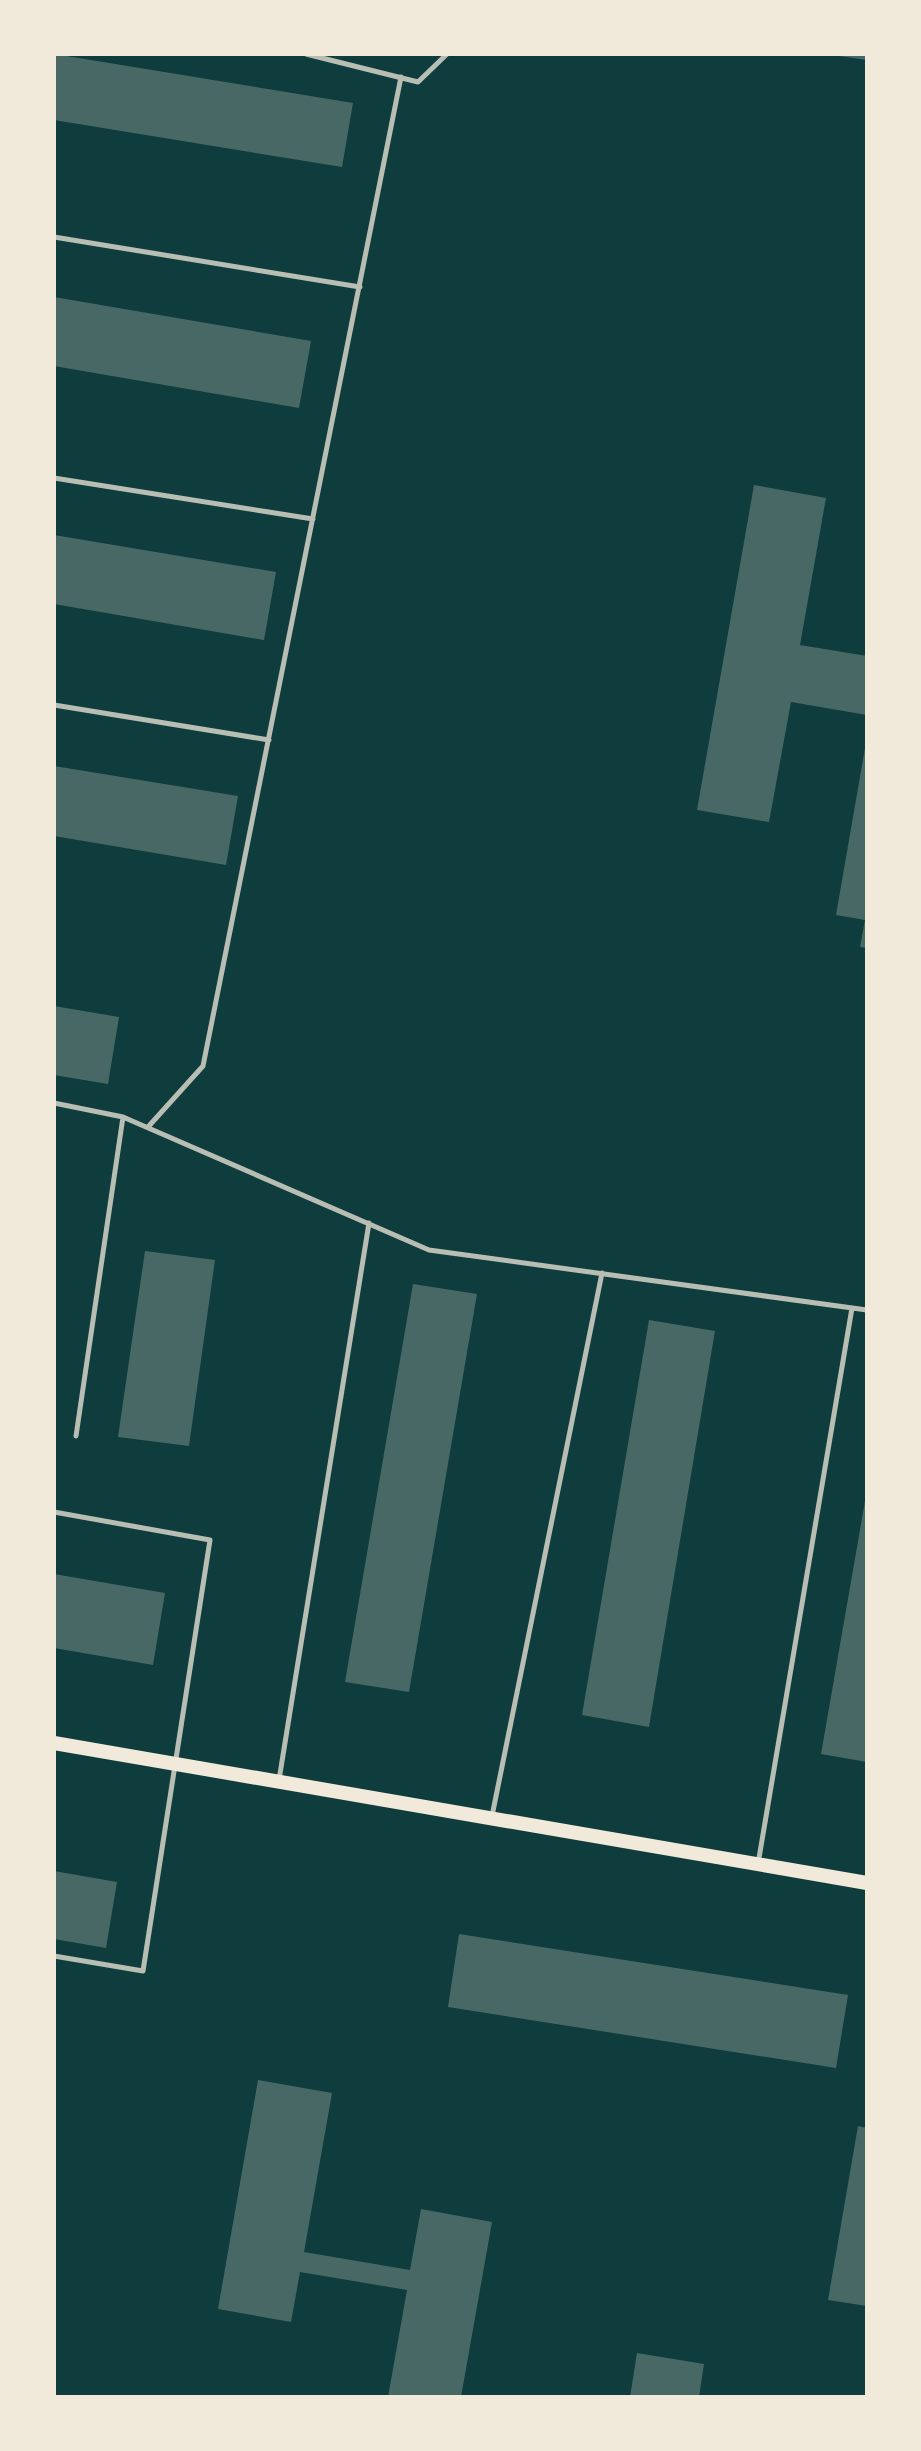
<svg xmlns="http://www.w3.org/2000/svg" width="921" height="2451" font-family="'Nunito Sans',sans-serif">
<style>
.building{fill:#486865}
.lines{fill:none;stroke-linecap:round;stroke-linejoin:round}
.service{stroke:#b8beb3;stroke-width:5}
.secondary{stroke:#f1e9da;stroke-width:14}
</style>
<rect width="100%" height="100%" fill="#0f3d3e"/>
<path class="building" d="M54 54 353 103 342 167 54 120Z
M839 54H867V60L839 56Z
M54 297 311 341 299 408 54 366Z
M754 485 826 498 800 645 867 656V715L791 702 769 822 697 810Z
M54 535 276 572 264 640 54 604Z
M865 748 867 749V948L860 947 865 920 836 915Z
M54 766 238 796 226 865 54 836Z
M54 1006 119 1017 108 1084 54 1075Z
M145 1251 215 1260 189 1446 118 1437Z
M413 1284 477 1294 409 1692 345 1682Z
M649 1320 715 1331 649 1727 582 1715Z
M865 1501H867V1762L821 1754Z
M54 1574 165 1593 153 1665 54 1648Z
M54 1871 117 1882 106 1948 54 1939Z
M459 1934 848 1995 836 2068 448 2007Z
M258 2080 332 2093 304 2252 410 2270 421 2209 492 2222 461 2397H388L407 2290 300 2272 291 2322 218 2309Z
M858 2126 867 2128V2306L828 2300Z
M637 2353 704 2364 699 2397H630Z"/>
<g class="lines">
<path class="service" d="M306 54 418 82 447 54
M54 237 360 287
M54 478 313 519
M54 705 269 740
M54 1103 123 1117 429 1250 867 1310
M148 1127 203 1066 401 77
M76 1436 123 1117
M54 1512 210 1540 143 1971 54 1956
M279 1780 369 1223
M492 1816 602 1273
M758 1864 852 1308"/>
<path class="secondary" d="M54 1743 867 1883"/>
</g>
<rect width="921" height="2451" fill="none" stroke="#f1e9da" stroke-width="112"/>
</svg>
